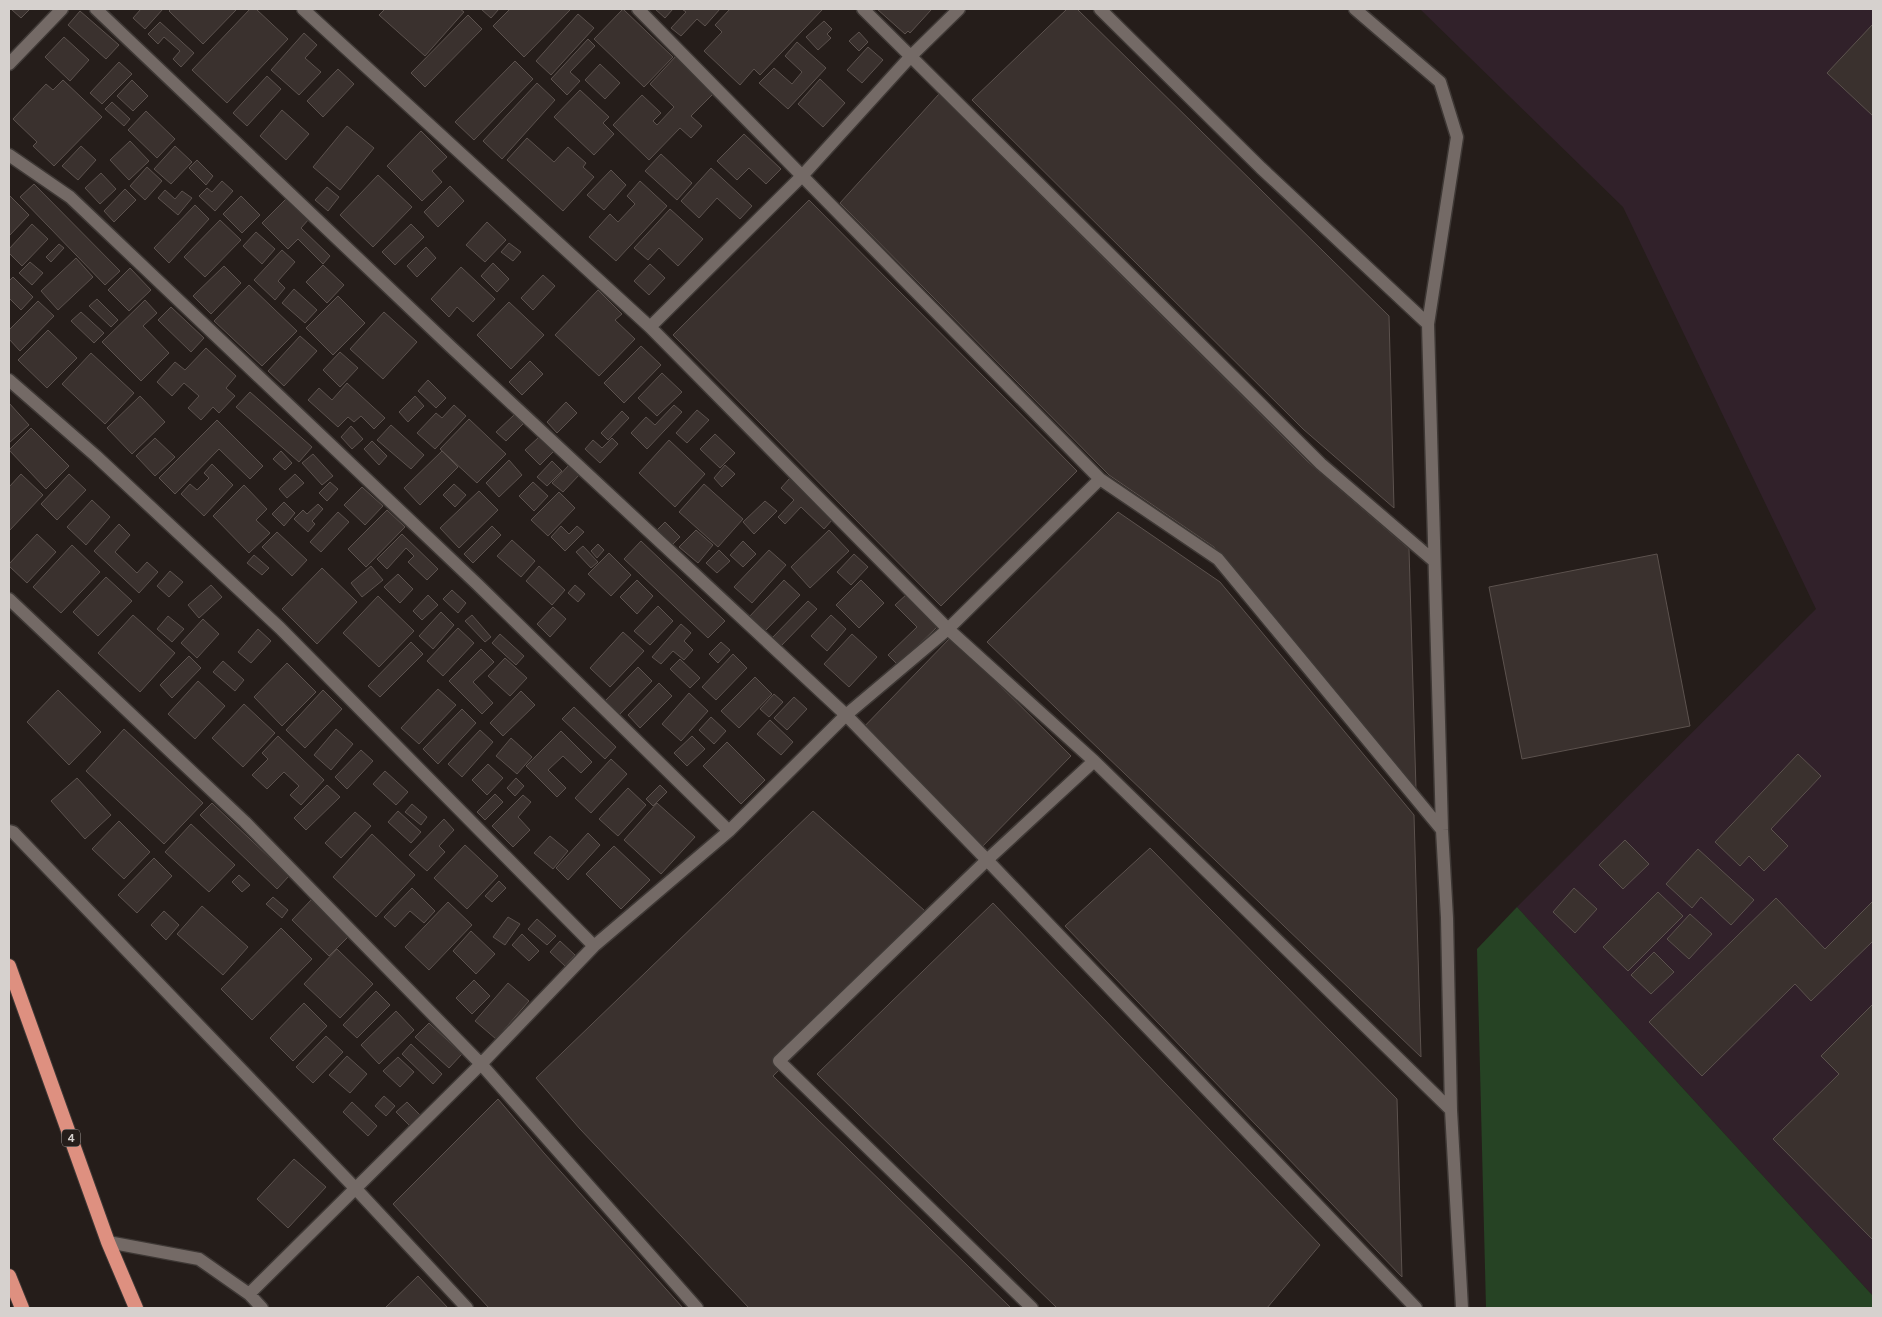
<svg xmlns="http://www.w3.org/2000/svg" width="1882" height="1317" font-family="'Public Sans',sans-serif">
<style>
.industrial{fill:#31212a}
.green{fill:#264324}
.building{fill:#3a312e;stroke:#5c524e}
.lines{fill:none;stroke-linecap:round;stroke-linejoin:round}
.minor-casing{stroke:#3e3835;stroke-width:15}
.trunk-casing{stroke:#3e3835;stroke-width:16}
.minor{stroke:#746a66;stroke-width:12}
.trunk{stroke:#de9080;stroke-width:14}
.labels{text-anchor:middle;stroke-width:4.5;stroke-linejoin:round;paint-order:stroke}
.shield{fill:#251d1a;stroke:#a19b98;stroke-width:1}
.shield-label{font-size:11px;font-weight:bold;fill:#d6d1ce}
</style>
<rect width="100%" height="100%" fill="#251d1a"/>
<path class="industrial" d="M1420 9H1873V1296L1517 907 1816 609 1623 207Z"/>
<path class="green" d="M1517 907 1873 1296V1308H1486L1477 949Z"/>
<path class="building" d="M11 9H30L21 18Z
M141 9H163L145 29 133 18Z
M171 9H237L203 44 169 11Z
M250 9H256L288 39 227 103 192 70Z
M385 9H460L464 12 425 56 379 15Z
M481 9H499L491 18Z
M510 9H571L524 57 493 26Z
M623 9 673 57 644 87 594 39Z
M655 9H673L665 18Z
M682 9H720L705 26 697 19 681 36 671 28 686 12Z
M730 9H823L760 75 754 69 740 85 704 51 722 32 715 25Z
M877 9H930L931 10 910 33 908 31 905 34Z
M1067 9H1077L1389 316 1394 508 1303 429 972 100Z
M80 11 119 45 106 59 68 25Z
M578 14 594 28 551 75 536 61Z
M468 15 482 29 425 87 411 73Z
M824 21 832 29 827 34 831 38 818 50 806 37Z
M160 22 194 53 181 67 173 59 180 51 164 37 158 44 148 34Z
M1873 24V116L1827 73Z
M859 32 868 42 859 51 849 41Z
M304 33 317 45 305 58 321 72 299 95 271 70Z
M64 37 89 60 70 81 45 57Z
M588 39 595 46 570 72 580 81 567 95 551 79Z
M797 42 826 68 788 109 759 83 774 68 792 84 802 72 785 56Z
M868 47 883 60 862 83 847 70Z
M676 56 714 93 691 116 702 126 691 138 680 128 649 160 613 125 642 95 661 113 653 121 657 125 674 107 650 84Z
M515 61 533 79 474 140 455 122Z
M119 62 132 74 102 104 90 93Z
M600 64 620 83 605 99 585 80Z
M338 69 354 84 323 117 307 101Z
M267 76 281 89 247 126 233 113Z
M820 79 845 103 823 127 798 104Z
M63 80 102 117 54 166 33 146 37 142 13 119 46 84 53 90Z
M132 80 148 96 133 111 117 96Z
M537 83 555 100 502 159 483 141Z
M580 90 609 117 603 123 614 134 594 155 554 117Z
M939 94 1307 461 1409 549 1416 790 1214 547 1109 475 840 203Z
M112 102 130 119 124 126 105 109Z
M282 110 309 134 286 160 260 136Z
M146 111 175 139 157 158 128 130Z
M347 126 374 148 340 190 313 167Z
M421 131 447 157 432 171 442 182 422 201 387 166Z
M744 134 781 169 766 184 749 168 737 180 717 161Z
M527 138 554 162 568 147 586 163 583 167 594 177 563 211 507 160Z
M130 141 149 161 129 180 110 160Z
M81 146 96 160 78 180 62 166Z
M175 146 192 162 171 184 154 169Z
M661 154 692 183 677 200 645 171Z
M197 160 213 176 206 185 189 168Z
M147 167 162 181 145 200 130 186Z
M711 168 752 206 740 219 717 198 699 218 681 201Z
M611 170 626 185 604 210 587 195Z
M101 173 116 189 100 204 85 188Z
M378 175 412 207 373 247 340 215Z
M222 181 233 191 215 211 199 196 207 188 212 192Z
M640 181 667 206 616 261 589 237 610 214 618 222 635 204 627 196Z
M34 184 120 271 105 285 20 197Z
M450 186 464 201 438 227 424 212Z
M327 187 339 197 328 211 315 200Z
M125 189 136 200 114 222 104 211Z
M165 190 175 199 182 191 192 198 178 215 158 198Z
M9 195 29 215 9 236Z
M241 196 260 215 242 233 223 214Z
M287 198 309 219 301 228 330 256 323 264 298 239 288 249 262 223Z
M809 200 1077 471 941 606 673 335Z
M195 205 209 219 169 263 154 248Z
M670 209 703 239 678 266 659 248 648 260 634 248Z
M220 220 241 240 205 277 184 257Z
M487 222 506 240 485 262 466 245Z
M32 224 48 239 22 266 9 253V249Z
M411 224 424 237 395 265 382 252Z
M256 232 275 249 262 264 243 246Z
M509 243 521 252 513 261 501 252Z
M59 244 64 248 51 262 46 257Z
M426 247 436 258 417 277 407 266Z
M282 250 295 262 278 281 285 288 275 300 254 280Z
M76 258 93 277 58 310 41 291Z
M30 262 43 273 32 285 19 273Z
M493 263 509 279 497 292 481 276Z
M650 264 665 278 649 295 634 281Z
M323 265 344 285 327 303 306 282Z
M224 266 241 283 211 314 193 296Z
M461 267 495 299 473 322 457 307 449 317 431 299Z
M130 268 151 290 129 311 108 290Z
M543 275 555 286 533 310 521 298Z
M13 277 33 297 21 310 9 298V281Z
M249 285 297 331 262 366 214 321Z
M294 289 317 310 305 323 282 303Z
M598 290 622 314 615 320 635 339 599 376 555 335Z
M338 296 365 323 333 355 306 328Z
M97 299 118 320 111 327 89 306Z
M145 300 157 313 143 326 169 353 141 381 102 342Z
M38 301 54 316 20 351 9 339V330Z
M509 302 544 335 511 369 477 335Z
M171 307 204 338 191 352 158 320Z
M81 312 104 333 94 343 71 321Z
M384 312 417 342 383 379 350 349Z
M48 330 77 358 47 388 18 360Z
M300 336 317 351 284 386 268 371Z
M641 346 661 365 624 403 604 383Z
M206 348 236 376 226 388 235 396 219 413 213 407 201 420 188 408 199 396 184 383 172 396 157 382 175 362 185 370Z
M340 352 358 368 340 387 323 370Z
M91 353 134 393 105 424 62 384Z
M530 361 543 374 522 395 509 382Z
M662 373 682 392 657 416 638 398Z
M428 380 446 398 436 408 418 391Z
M347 383 385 418 374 429 361 416 354 422 348 417 338 427 308 400 319 388 332 400Z
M250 392 312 447 299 462 236 407Z
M140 396 165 422 132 454 107 428Z
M415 396 424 406 408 422 399 412Z
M566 402 577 413 557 433 547 422Z
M9 403 29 425 9 443Z
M454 405 466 416 435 449 417 433 436 413 442 418Z
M674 405 682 412 647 449 631 433 646 417 655 425Z
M697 410 709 420 687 443 676 433Z
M622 411 629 418 608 440 601 433Z
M514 415 523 424 506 441 496 432Z
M469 419 506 454 477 483 440 449Z
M217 420 263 466 250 479 219 449 175 494 159 478Z
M391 425 424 455 411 469 377 440Z
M351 426 363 439 352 449 341 437Z
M31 428 69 466 46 489 9 450Z
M715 434 735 453 720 468 700 449Z
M539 437 554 451 540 465 525 450Z
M155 438 175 457 155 476 136 456Z
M612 438 618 444 600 463 585 449 593 440 602 448Z
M669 440 705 474 675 507 639 473Z
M372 441 387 456 379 465 364 449Z
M281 451 292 463 285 470 273 459Z
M442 451 458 467 420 505 404 488Z
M313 454 333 476 322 485 302 463Z
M509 460 522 475 499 497 486 483Z
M552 461 562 471 547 486 537 477Z
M212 464 233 485 204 516 181 494 190 484 197 490 209 478 204 473Z
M570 464 580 474 563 492 552 483Z
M725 465 735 474 722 487 714 478Z
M21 474 43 495 9 531V487Z
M69 474 86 490 57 520 41 504Z
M295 474 304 483 287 498 279 489Z
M790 478 833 519 824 529 801 507 785 524 778 517 794 500 781 488Z
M330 482 338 489 327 501 319 493Z
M533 482 548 496 534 511 519 496Z
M454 484 466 495 455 507 443 495Z
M704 484 743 519 718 547 679 512Z
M244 485 267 509 256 520 270 533 249 553 213 516Z
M362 487 383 506 365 525 344 505Z
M479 491 498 510 459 548 440 528Z
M559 492 575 508 548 536 531 520Z
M92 500 110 517 86 545 67 527Z
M765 501 777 511 754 534 743 522Z
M284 502 295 513 284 526 272 514Z
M318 504 323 509 312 521 315 524 308 532 294 519 303 510 307 514Z
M387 510 405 527 366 567 348 549Z
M338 512 349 522 321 552 310 542Z
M1118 512 1220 582 1414 815 1421 1057 987 642Z
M665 522 680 537 672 545 657 530Z
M119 524 130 535 115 552 137 573 147 562 158 572 139 593 94 551Z
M492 526 501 535 473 563 464 554Z
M561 526 569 534 577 526 584 532 565 551 551 537Z
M696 530 713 545 698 563 679 547Z
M829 530 849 551 810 588 791 567Z
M277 532 307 560 292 576 262 547Z
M37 534 56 552 27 583 9 566V564Z
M402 534 438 569 427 580 408 562 414 556 406 548 387 569 377 559Z
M512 540 535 561 521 577 497 556Z
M641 541 725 621 708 638 624 559Z
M743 541 756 554 743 567 730 555Z
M598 544 604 550 597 558 591 551Z
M72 545 100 572 61 613 33 587Z
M583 546 598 562 591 568 576 552Z
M719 550 730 561 717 573 706 563Z
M769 550 786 565 752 603 734 587Z
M609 553 631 575 611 596 588 574Z
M854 554 868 567 851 585 837 572Z
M1657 554 1690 726 1522 759 1489 587Z
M254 555 269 568 262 575 247 563Z
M371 566 383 580 362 597 351 583Z
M539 566 565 590 552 605 526 581Z
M322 568 357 602 317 644 282 609Z
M170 571 183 582 169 597 157 586Z
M398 574 413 589 400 603 384 587Z
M106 577 132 601 98 636 73 612Z
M637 580 653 596 637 614 620 597Z
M784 580 800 595 764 632 749 617Z
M861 580 884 603 859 628 836 605Z
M211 585 222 597 199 618 188 605Z
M575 585 585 594 578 602 568 593Z
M452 590 466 603 458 613 443 599Z
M907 594 938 626 898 665 888 655 917 627 895 605Z
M428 595 438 605 422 620 413 611Z
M378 596 414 631 379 667 343 633Z
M808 601 817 609 781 646 772 638Z
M658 606 673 621 650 645 634 631Z
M553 607 566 619 550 637 537 624Z
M441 612 454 625 433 649 419 636Z
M133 615 175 653 140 692 98 653Z
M472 615 491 637 485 642 465 621Z
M831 615 846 629 827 651 811 636Z
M168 616 184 629 172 642 157 629Z
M203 619 219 634 197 658 181 643Z
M681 624 691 633 684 641 693 650 684 660 673 651 661 664 652 657Z
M458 628 474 643 443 676 427 661Z
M258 629 271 641 251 663 238 652Z
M623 632 644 651 610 687 590 668Z
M500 634 524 656 516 665 492 643Z
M852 634 877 657 849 687 824 664Z
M951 637 1071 756 978 851 857 734Z
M411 642 423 654 380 697 368 686Z
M721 642 730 650 718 663 709 654Z
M481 649 494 662 473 682 493 703 482 714 449 681Z
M733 654 747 668 716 700 702 687Z
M189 656 201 668 172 698 160 685Z
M505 658 527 678 510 696 488 676Z
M680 659 700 678 690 688 670 669Z
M223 661 244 680 235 691 213 672Z
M287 663 316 692 282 726 254 697Z
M638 667 652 681 619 715 605 701Z
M755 677 772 694 739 728 721 711Z
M198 681 225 706 195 739 168 714Z
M659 683 672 696 640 728 628 715Z
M438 689 456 705 419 744 401 728Z
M58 690 101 732 69 765 27 722Z
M323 690 342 709 305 748 286 730Z
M521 691 535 705 503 736 490 723Z
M689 693 708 711 681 741 662 724Z
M774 694 783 702 769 717 760 709Z
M794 697 807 709 787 730 774 718Z
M244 704 275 733 243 767 212 738Z
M574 707 616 747 605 759 562 719Z
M462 709 476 723 438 764 423 749Z
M711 717 726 731 714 744 699 730Z
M770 720 793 742 781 755 757 734Z
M124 729 203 803 164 844 86 771Z
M336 729 353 744 331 770 314 755Z
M480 730 493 742 462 777 448 764Z
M561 731 592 762 581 773 563 756 548 770 566 788 557 797 526 766Z
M278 736 324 780 301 805 290 795 299 786 284 772 267 789 252 775 268 759 262 753Z
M692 736 705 749 687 766 674 753Z
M511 738 532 757 517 774 496 756Z
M727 742 765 780 741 804 703 766Z
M361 750 373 761 347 789 335 777Z
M1798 754 1821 776 1771 829 1788 846 1764 871 1749 856 1740 866 1715 842Z
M611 759 627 774 591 813 575 798Z
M488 764 503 778 487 795 472 780Z
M385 771 408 792 396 805 373 784Z
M77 778 111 815 85 839 51 801Z
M516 778 524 786 515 796 507 788Z
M327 785 340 797 306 830 294 818Z
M660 785 667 792 653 806 646 799Z
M628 788 646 805 618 836 599 819Z
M495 794 503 802 485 820 477 812Z
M523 795 531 802 518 817 530 830 513 847 492 826Z
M212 803 289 876 277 889 200 815Z
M657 803 695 837 661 874 624 840Z
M412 804 427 817 421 825 405 812Z
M398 811 421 832 411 843 388 822Z
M813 811 934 919 773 1076 1011 1308H749L580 1129 536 1078Z
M355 812 371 826 341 858 325 843Z
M444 819 454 830 439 846 445 852 427 871 409 855Z
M119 821 150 852 124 879 92 849Z
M191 824 235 865 209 892 165 852Z
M588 833 600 845 568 880 556 868Z
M372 834 415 875 376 917 333 877Z
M550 836 568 851 553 869 534 853Z
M1625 840 1649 864 1623 889 1599 865Z
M465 845 498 876 467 909 434 878Z
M614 846 650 880 621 909 586 874Z
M1150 848 1397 1099 1402 1277 1065 926Z
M1698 849 1754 900 1731 925 1701 897 1692 908 1666 884Z
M154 858 172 876 137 913 118 895Z
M239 875 250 885 242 892 232 882Z
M499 881 506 888 492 902 485 896Z
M412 888 435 911 424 923 410 911 395 927 384 917Z
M1574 888 1597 909 1575 933 1553 912Z
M1658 892 1683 916 1628 971 1603 947Z
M273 897 288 910 282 918 266 904Z
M1776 898 1825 949 1873 901V941L1811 1001 1795 984 1702 1076 1649 1022Z
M311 900 349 936 329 956 292 920Z
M448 902 472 925 429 970 405 947Z
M993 903 1320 1245 1267 1308H1057L817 1074Z
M202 906 248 947 223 975 177 934Z
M164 911 179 925 166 940 151 925Z
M1690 914 1712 934 1689 959 1667 939Z
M508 917 520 924 505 945 493 937Z
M537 919 556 936 547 945 528 929Z
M281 928 312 959 252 1020 221 989Z
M471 931 495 954 476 974 453 951Z
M522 934 539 951 529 961 512 945Z
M560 941 575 955 565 966 550 952Z
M337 949 373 984 340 1018 304 984Z
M1654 952 1674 972 1651 994 1631 975Z
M474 980 490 996 472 1014 456 998Z
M508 983 529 1001 496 1039 475 1021Z
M376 991 390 1005 357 1038 343 1025Z
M304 1003 327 1026 293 1061 270 1038Z
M1873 1004V1240L1773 1139 1839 1074 1821 1056Z
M396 1011 414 1030 379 1064 361 1045Z
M429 1023 462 1054 449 1068 415 1037Z
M326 1036 343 1052 313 1083 296 1067Z
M411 1044 442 1074 433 1084 402 1054Z
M347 1056 367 1074 350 1093 329 1075Z
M398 1057 414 1072 400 1087 383 1071Z
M384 1096 395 1106 386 1116 375 1106Z
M498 1099 544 1153 683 1308H489L393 1204Z
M352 1102 377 1126 368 1136 343 1112Z
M407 1102 423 1118 412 1128 396 1112Z
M294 1159 326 1187 288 1228 257 1199Z
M418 1276 448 1308H385Z"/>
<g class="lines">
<g class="minor-casing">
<path id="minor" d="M96 9 451 347 846 715 987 860 1416 1308
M303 9 650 327 948 629 1094 761 1451 1110
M638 9 1100 479 1218 559 1442 830
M863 9 1321 464 1434 561
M1100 9 1261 168 1428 324
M1355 9 1440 82 1457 137 1428 324 1442 830 1447 918 1451 1110 1462 1308
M9 64 62 9
M9 155 70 197 477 584 729 831
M650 327 802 176 911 56 959 9
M9 380 96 456 280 628 594 946
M9 599 245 822 481 1064 697 1308
M9 831 13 832 356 1189 467 1308
M108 1242 199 1259 249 1294 262 1308
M249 1294 481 1064 594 946 729 831 846 715 948 629 1100 479
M1032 1308 779 1061 987 860 1094 761"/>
</g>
<g class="trunk-casing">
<path id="trunk" d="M9 966 108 1242 136 1308
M9 1276 22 1308"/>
</g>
<use href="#minor" class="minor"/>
<use href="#trunk" class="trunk"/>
</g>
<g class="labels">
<rect class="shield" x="62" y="1129.5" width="18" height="17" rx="4"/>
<g class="shield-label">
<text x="71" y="1142">4</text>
</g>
</g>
<rect width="1882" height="1317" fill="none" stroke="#d6d1ce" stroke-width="20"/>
</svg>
